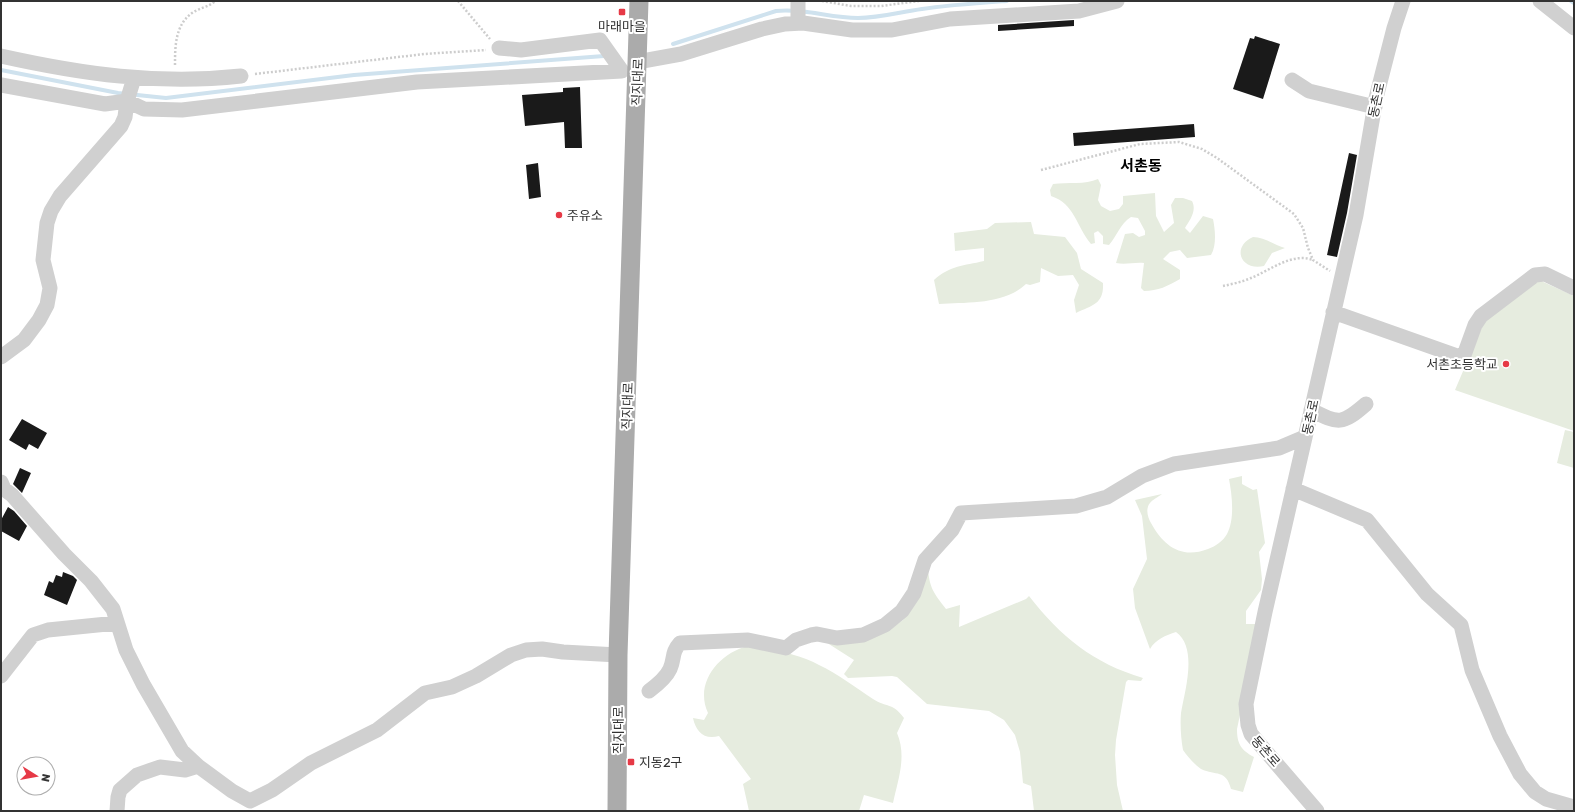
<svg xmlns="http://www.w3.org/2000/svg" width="1575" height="812" font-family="Rubik,'Noto Sans KR',sans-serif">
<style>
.green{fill:#e6ecdf}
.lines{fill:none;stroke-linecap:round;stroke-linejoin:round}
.stream{stroke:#cfe2ee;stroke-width:4}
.building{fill:#1a1a1a}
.path{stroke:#cdcdcd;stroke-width:2.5;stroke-dasharray:2 2;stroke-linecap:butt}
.minor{stroke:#d0d0d0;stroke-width:15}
.major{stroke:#ababab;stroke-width:19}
.poi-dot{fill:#e63946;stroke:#fff;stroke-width:1.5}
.labels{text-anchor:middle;stroke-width:4;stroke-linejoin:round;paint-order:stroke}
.poi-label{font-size:13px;fill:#333;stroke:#fff;text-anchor:start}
.street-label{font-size:13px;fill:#333;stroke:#fff}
.quarter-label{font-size:15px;font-weight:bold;fill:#000;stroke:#fff}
</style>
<rect width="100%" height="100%" fill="#fff"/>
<path class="green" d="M1098 179 1101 185 1098 200 1101 206 1110 211 1119 209 1123 204V196L1155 193 1156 216 1164 232 1174 223 1171 205 1175 198H1183L1192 201C1197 211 1190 220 1185 228L1190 233 1203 216 1213 219C1215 229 1217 245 1211 255L1187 258 1180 250 1170 252 1163 259 1180 270V279C1168 286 1158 291 1144 291L1141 288 1144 263C1134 262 1126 265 1116 263L1125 234 1133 233 1139 237 1145 235V231L1138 218 1131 217C1120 224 1117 236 1109 245L1103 244V236L1098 231 1094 233 1095 243 1091 244C1076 226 1075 204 1051 196L1050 190 1053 184C1068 182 1085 185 1098 179Z
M1031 222 1034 234 1065 237 1077 253 1081 269 1103 283C1104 304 1093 305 1076 313L1074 300 1079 285 1073 275 1058 276 1041 268 1040 282 1030 285 1026 284C1004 305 967 302 939 304L934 280C951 265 963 266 984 261V248L955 251 954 233 987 229 995 223Z
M1253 237C1264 237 1274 245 1285 248L1272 253 1264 266C1239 271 1232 246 1253 237Z
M1539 280 1574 296V431L1455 390 1484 322Z
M1565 430 1574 432V468L1557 463Z
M1242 476V484L1253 490 1257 489 1265 543 1259 552 1262 579 1261 590 1246 611V624H1258V629L1237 729C1237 744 1241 750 1254 757L1243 792 1231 789C1226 769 1216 776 1201 769 1194 764 1188 757 1183 750 1181 739 1180 725 1181 713 1185 690 1198 648 1176 632 1166 635 1155 640 1150 649L1135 608 1133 589 1147 559 1142 516 1135 500 1162 494C1158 497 1152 500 1150 503 1145 509 1148 518 1151 523 1164 547 1182 559 1208 549 1216 546 1223 541 1227 534 1235 519 1232 495 1229 479Z
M928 567C929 588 934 593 946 609L960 605 959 627 1026 599 1029 596C1061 637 1093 663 1143 678L1141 681 1128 680 1126 682 1116 740 1115 755 1117 785 1123 811H1034L1031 786 1023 783 1020 752 1015 735 1004 720 989 711 927 704 897 677 892 676 848 678 844 674 854 660 821 639 893 627 903 620Z
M748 646C767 647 801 655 819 665 838 674 856 688 873 699 887 708 892 702 904 718L897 733C907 756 898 780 893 803L864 795 859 811H749L743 784 751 779 719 736C704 740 696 732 693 718L704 720 708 713C694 683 719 653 748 646Z"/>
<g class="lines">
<path class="stream" d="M1571 1 1574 3
M673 44 776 11C804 8 830 18 858 18 880 18 900 12 922 9 949 5 979 3 1007 1
M1 70 118 93 166 98 354 75 604 56"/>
</g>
<path class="building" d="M1074 20V26L998 31V25Z
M1255 36 1280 44 1263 99 1233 89 1250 38 1254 39Z
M580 87 582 148H565L564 122 525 126 522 95 563 92V88Z
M1194 124 1195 137 1074 146 1073 133Z
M1349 153 1357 155 1347 213 1337 257 1327 255Z
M538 163 541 197 529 199 526 165Z
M22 419 47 433 38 449 29 444 26 450 9 440Z
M20 468 31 473 22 493 13 484Z
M8 507 14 511 27 526 19 541 1 531V520Z
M63 572 73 576 77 580 67 605 44 595 49 581 53 583 56 575 62 577Z"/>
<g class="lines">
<path class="path" d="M458 1 490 39
M822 1 851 6H881L919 1
M175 65C175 47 175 25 192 13 199 8 209 7 215 1
M255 74 424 54 486 50
M1041 170 1140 144 1179 142 1202 149 1217 158 1294 214 1303 228 1308 248 1313 260 1330 271
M1223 286C1232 284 1242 282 1251 278 1269 271 1292 252 1313 260"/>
<path class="minor" d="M798 1V23
M1540 1 1574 28
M499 48 521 50 600 40 622 71
M1 56C82 74 158 85 241 76
M637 62 681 54 762 29 785 24 803 23 852 30H892L950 19 1079 11 1117 1
M1292 80 1309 91 1375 107
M1 85 105 104 127 101 144 109 182 110 417 82 622 71
M1333 312 1463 358 1475 325 1481 316 1535 275 1545 274 1574 288
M1 357 24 340 39 320 47 305 50 288 43 260 47 223 51 211 60 196 121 126 125 117 127 101 134 78
M1311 410C1339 424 1342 425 1366 404
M1 482 4 489 12 495 64 554 91 581 113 609 126 650 143 684 182 751 198 766 232 791 250 801 272 790 311 763 377 730 425 693 452 687 476 676 511 655 526 650 542 649 563 652 618 655
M1293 489 1367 520 1427 594 1461 625 1472 670 1500 736 1520 774 1535 792 1546 799 1574 807
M1 676 33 635 48 630 117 623
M649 691C657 685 666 678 670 669 675 658 671 653 680 643L748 640 786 648 796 640 811 635 817 634 837 638 863 635 885 625 902 611 914 593 925 560 952 530 961 513 1076 506 1107 497 1142 476 1174 464 1279 448 1305 437
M117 811 118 797 120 790 137 775 160 767 185 770 198 766
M1317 811 1251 734 1248 725 1246 704 1265 612 1356 215 1376 98 1394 28 1403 1"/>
<path class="major" d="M617 811 618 655 639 1"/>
</g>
<g class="poi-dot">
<rect x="618" y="8" width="8" height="8" rx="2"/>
<circle cx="559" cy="215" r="4"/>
<circle cx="1506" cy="364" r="4"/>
<rect x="627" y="758" width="8" height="8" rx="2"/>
</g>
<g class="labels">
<g class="poi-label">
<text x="622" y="31" text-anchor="middle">마래마을</text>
<text x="567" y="220">주유소</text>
<text x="1498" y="369" text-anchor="end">서촌초등학교</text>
<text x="639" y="767">지동2구</text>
</g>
<g class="street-label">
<text transform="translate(637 82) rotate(-88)" y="5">직지대로</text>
<text transform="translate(1376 100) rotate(-78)" y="5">동촌로</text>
<text transform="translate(627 406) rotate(-88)" y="5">직지대로</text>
<text transform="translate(1310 417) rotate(-78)" y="5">동촌로</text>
<text transform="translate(618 730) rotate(-90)" y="5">직지대로</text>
<text transform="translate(1266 751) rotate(49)" y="5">동촌로</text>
</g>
<g class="quarter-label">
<text x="1141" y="171">서촌동</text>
</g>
</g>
<rect width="1575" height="812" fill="none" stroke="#333333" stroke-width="4"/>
<g transform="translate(36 776) rotate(101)"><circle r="19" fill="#ffffff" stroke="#adadad"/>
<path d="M0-3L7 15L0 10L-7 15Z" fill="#e63946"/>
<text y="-6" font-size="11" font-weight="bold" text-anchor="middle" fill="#333333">N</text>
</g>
</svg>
